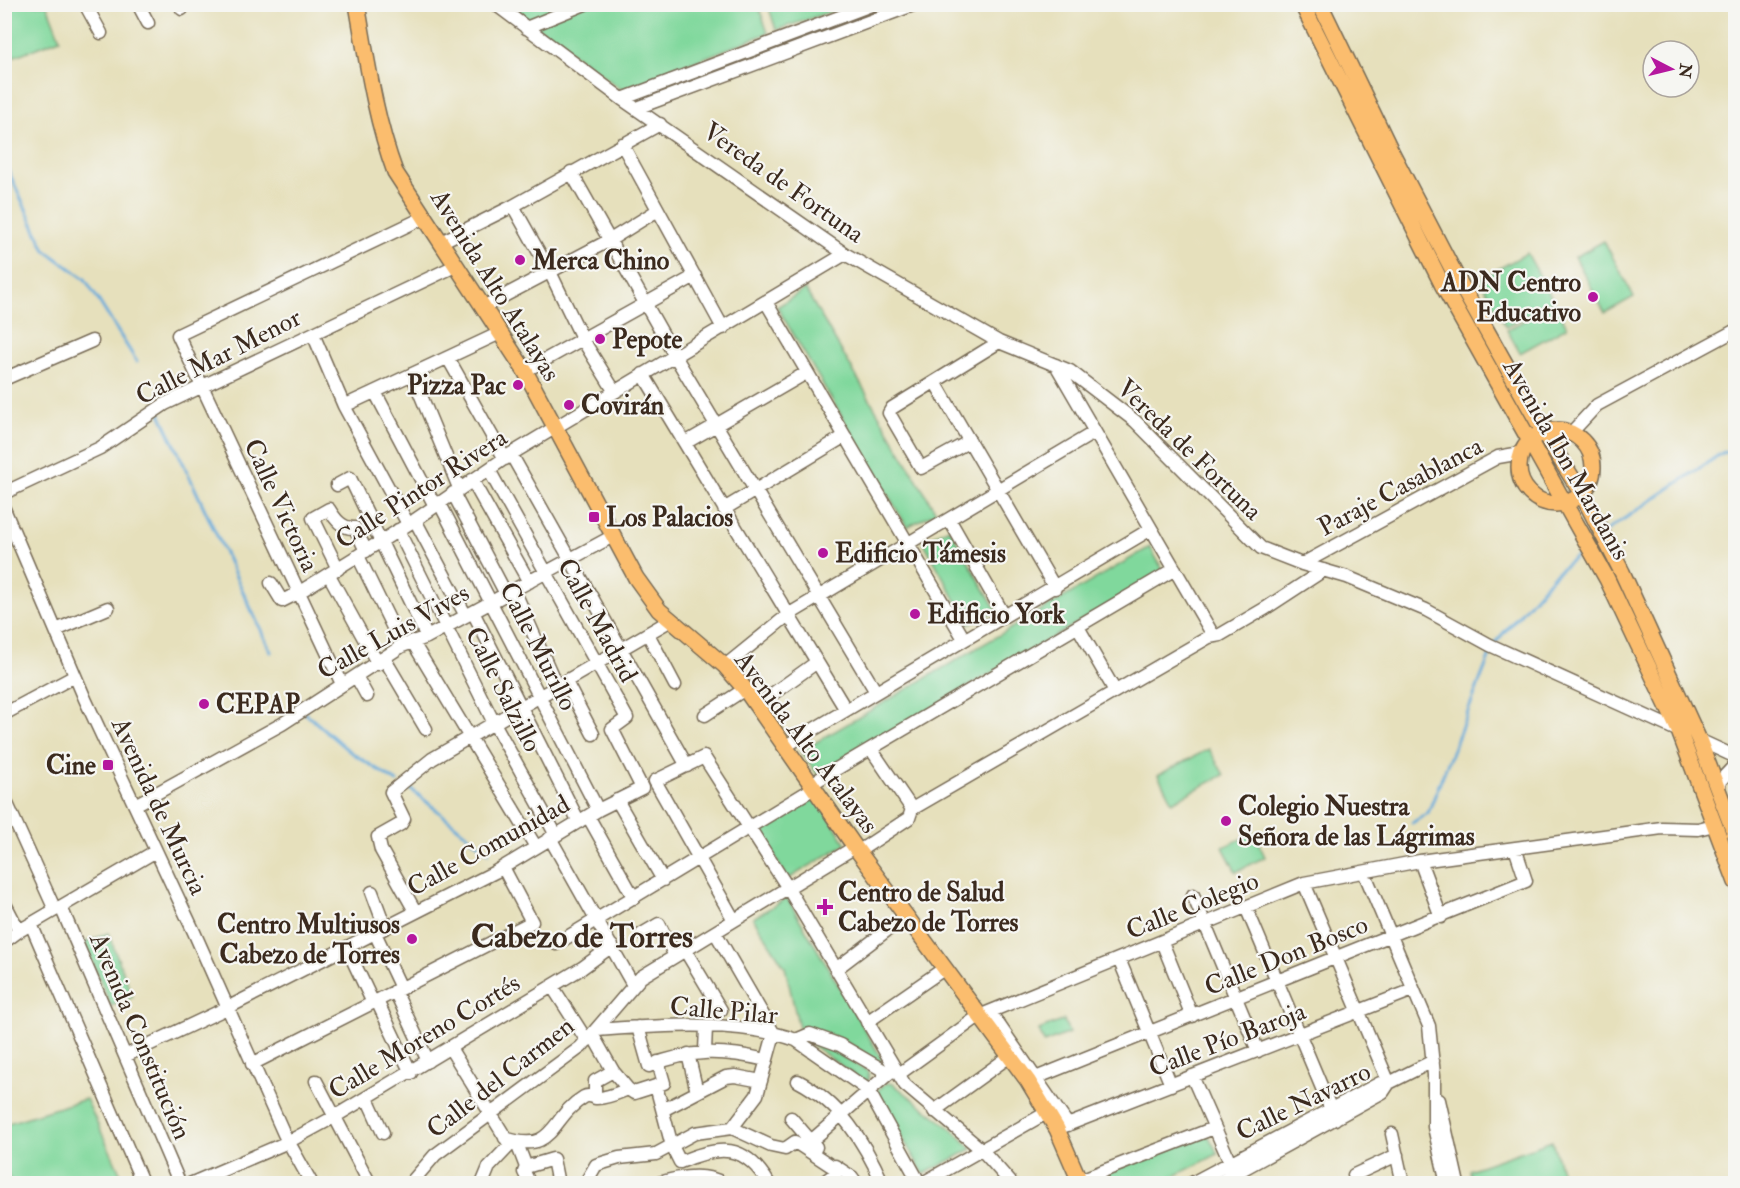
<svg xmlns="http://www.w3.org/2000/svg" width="1740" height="1188" font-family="'IM FELL Double Pica',serif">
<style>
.green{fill:#80d89c;stroke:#5e815d;stroke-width:1.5}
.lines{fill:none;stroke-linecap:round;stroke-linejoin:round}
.stream{stroke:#65aada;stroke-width:3}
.minor-casing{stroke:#776a55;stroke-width:15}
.major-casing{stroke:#776a55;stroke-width:18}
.minor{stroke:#fff;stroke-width:12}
.major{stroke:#fbbd6e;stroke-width:15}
.poi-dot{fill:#b5179e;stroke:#f6f6f2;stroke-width:2}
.labels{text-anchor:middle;stroke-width:4.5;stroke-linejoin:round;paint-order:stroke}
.street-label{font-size:26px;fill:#3b2a1e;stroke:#f6f6f2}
.poi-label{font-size:26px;font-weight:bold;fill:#3b2a1e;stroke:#f6f6f2;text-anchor:start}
.district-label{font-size:32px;font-weight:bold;fill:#3b2a1e;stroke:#f6f6f2}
</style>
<rect width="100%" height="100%" fill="#f6f6f2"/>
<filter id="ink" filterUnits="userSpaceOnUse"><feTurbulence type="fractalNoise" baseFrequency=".0167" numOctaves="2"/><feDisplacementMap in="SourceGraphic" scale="12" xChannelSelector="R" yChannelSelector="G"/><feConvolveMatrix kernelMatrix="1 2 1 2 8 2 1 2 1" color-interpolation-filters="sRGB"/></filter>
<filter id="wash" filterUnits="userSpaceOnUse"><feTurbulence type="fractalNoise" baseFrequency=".008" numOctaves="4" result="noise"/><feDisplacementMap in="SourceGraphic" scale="24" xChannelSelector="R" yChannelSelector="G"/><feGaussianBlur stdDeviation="1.35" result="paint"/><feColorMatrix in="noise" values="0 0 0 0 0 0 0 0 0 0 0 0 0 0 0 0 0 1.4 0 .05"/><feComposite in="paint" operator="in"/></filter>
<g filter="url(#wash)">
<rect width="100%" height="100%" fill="#e6e0bc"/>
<path class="green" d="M5 4 47 5 60 39 5 60Z
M508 5H758L768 33 622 90Z
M768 5V4L851 5 776 30Z
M1604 241 1634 297 1605 313 1575 257Z
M1527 253 1553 300 1506 327 1480 279Z
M805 289 936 512 907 527 777 307Z
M1555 303 1567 327 1520 353 1507 330Z
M949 528 997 611 969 624 923 541Z
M1150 547 1164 572 818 775 801 751Z
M1209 749 1224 775 1172 802 1158 775Z
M817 797 846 844 788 879 759 832Z
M1254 833 1265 857 1236 872 1223 847Z
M787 898 882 1059 879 1062C854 1047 828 1028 799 1028L785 967 753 918Z
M108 933 133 997 111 1006 84 943Z
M1064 1020 1069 1033 1044 1043 1039 1030Z
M815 1041 869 1072 868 1081 865 1083 811 1044Z
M886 1083 893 1084 952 1129 972 1149 924 1174 878 1098 877 1091Z
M86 1099 125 1183H11L5 1167V1124Z
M1208 1135 1218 1154 1161 1183H1100L1097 1176Z
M1552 1141 1565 1183H1471L1469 1170Z"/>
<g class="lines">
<path class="stream" d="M4 162 45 250 85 279 137 362
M159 411 271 652
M1606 531 1722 453 1736 449
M1494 644 1554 575 1585 549
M305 713 349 751 397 782
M406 785 489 853
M1412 823 1428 813 1492 650"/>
</g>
</g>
<g filter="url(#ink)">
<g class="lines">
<g class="minor-casing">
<path id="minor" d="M85 4 101 33
M138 4 148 23
M180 4 182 9
M495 4 622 99 845 254 999 342 1070 371 1135 421 1261 548 1302 564 1347 577 1426 610 1490 645 1679 731
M526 28 585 4
M622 99 874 4
M637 108 916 4
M622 144 723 328
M571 172 675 356 876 692
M513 206 550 272 583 340 615 392
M441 242 513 206 660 124
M766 302 964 639
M483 307 610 240 658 210
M313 334 344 406 408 524
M448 358 505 459
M1056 365 1213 635
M525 371 695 276
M412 374 459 488
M643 374 846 710
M4 379 92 341
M935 382 1055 588
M375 392 435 506
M344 406 500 333
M1571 433 1597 405 1736 330
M970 441 921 468 889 413 892 408 999 342
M685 443 806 373
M511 454 687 766
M472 480 529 582
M337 485 350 478 427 637
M4 493 100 448 165 404 455 266
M453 493 506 594
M439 502 598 810
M4 509 85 699 194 932 284 1134 312 1184
M724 509 845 436
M949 519 1004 615
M415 520 466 616
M398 530 494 723 556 835
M358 556 402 646
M1302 564 1498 457 1521 453
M338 569 313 518 329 509C335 519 342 529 355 528L366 551
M329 575 378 664
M271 583 282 601 298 593 415 520 511 454 845 254
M514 590 557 687
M473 612 579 822
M1078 627 1115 691
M56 630 108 608
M648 634 675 685
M412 641 536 847
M384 658 426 729
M725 666 788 615 818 597 1095 432
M356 676 367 696
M566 682 593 734
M342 684 178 335 425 217
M757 705 817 662
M4 714 75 676
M705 715 745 689
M1699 740 1736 757
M784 747 1151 529
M871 749 912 809
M811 784 1175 569
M1718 792 1720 781 1736 764
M4 797 55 910
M617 800 663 880
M135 805 282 724 402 646 427 637 613 536
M912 809 1209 637 1220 635 1266 608 1324 570
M588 816 634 898
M550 838 633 985
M859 851 909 818 912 809
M1420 861 1441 917
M1364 872 1429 1026 1434 1075V1127L1447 1184
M1304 883 1389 1083
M372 892 385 927
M1193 895 1258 1051
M4 902 19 931
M61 907 180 1184
M1246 907 1335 1119
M415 911 381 850 378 837 401 824 404 819 391 792 432 759 671 620
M734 920 655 781 704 757 788 888 905 1085 982 1150 1012 1184
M31 924 143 1184
M715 932 774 1034 757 1095 732 1128
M375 933 401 988
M642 934 659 924 675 956
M4 942 19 931 156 851
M1162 942 1192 1016
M556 944 814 788
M347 948 373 1003
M685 950 721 1010
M1119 959 1171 1085
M836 969 907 915
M552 986 587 1041
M395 991 428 1061
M377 1001 411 1073
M990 1012 1068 1125
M867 1022 945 968
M638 1027 649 1066C691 1049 723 1050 766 1060
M596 1030C657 1026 738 1019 796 1040L868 1090 920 1184
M796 1040 810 1034 840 1045 888 1073
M450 1048 510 1145 489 1167 482 1184
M705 1051 706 1027
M688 1054 697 1092
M125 1056 227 1008 495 872 598 810 642 788 612 729 627 718 489 470
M252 1064 532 922 503 867
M899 1074 979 1016 1304 883 1420 861 1662 828 1698 829 1714 825
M1192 1076 1233 1169
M316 1081 370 1184
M798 1081C840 1103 864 1141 883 1184
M1028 1081 1526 881 1515 848
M656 1086 664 1083 658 1062
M628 1089 634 1093 656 1086 672 1146 680 1162C719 1145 745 1143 769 1184
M367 1098 383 1133
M595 1098V1081L613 1071
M1439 1100 1458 1184
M663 1110 726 1077 735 1076 761 1081
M934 1111 1010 1056
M791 1118 816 1147
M1057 1129 1413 990
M1392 1134 1403 1184
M505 1138C556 1155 549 1118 584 1097 589 1094 591 1097 597 1098 608 1098 618 1093 628 1089L613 1071 592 1034
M516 1141 526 1167 553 1159 558 1184
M811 1141 895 1068
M835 1166 852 1177 857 1184
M526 1167 524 1172 530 1184
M1354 1175 1397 1155
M1080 1180 1214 1128
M190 1184 288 1142 334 1117 582 968 612 946
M410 1184 435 1155 581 1047 641 977 855 847
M585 1184 596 1165 619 1158 656 1154 695 1133 732 1128 771 1146 785 1149 795 1142 839 1171 821 1184
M656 1184C678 1177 705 1172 724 1184
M921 1184 1048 1112
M1190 1184 1380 1083H1389L1433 1061
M1216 1184 1383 1092 1389 1083"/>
</g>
<g class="major-casing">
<path id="major" d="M357 4C367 61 375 118 395 172L525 371 636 578 659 610 725 666 745 689 855 847 1028 1081 1057 1129 1081 1184
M1302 4 1442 284 1607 579 1679 731 1736 882
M1320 4 1392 153 1457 278 1543 431 1582 494 1622 572 1699 740 1736 837
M1519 467a37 37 0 1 1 74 0a37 37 0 1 1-74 0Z"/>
</g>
<use href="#minor" class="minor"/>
<use href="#major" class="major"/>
</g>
</g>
<g class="poi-dot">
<circle cx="520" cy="260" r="6"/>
<circle cx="1593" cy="297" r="6"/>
<circle cx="600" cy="339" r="6"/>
<circle cx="518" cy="385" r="6"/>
<circle cx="569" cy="405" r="6"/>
<rect x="588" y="511" width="12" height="12" rx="3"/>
<circle cx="823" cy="553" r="6"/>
<circle cx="915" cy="614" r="6"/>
<circle cx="204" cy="704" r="6"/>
<rect x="102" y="759" width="12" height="12" rx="3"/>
<circle cx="1226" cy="821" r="6"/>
<path d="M822 898h6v6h6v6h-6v6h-6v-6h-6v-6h6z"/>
<circle cx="412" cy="939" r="6"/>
</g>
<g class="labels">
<g class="street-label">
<text transform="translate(784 182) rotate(35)" y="9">Vereda de Fortuna</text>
<text transform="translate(496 285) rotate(58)" y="9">Avenida Alto Atalayas</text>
<text transform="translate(218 356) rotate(-27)" y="9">Calle Mar Menor</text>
<text transform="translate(1190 449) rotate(44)" y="9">Vereda de Fortuna</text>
<text transform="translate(1567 459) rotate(60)" y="9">Avenida Ibn Mardanis</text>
<text transform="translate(1400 486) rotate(-28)" y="9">Paraje Casablanca</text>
<text transform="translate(421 488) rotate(-33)" y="9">Calle Pintor Rivera</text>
<text transform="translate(282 505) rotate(65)" y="9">Calle Victoria</text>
<text transform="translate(598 620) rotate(61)" y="9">Calle Madrid</text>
<text transform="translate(393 631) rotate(-29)" y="9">Calle Luis Vives</text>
<text transform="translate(539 646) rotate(63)" y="9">Calle Murillo</text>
<text transform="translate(504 689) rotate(63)" y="9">Calle Salzillo</text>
<text transform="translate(807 742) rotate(53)" y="9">Avenida Alto Atalayas</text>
<text transform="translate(160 806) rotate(65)" y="9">Avenida de Murcia</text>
<text transform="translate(488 845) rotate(-29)" y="9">Calle Comunidad</text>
<text transform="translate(1192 905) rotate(-22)" y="9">Calle Colegio</text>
<text transform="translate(1286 955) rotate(-22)" y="9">Calle Don Bosco</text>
<text transform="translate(724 1010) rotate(5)" y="9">Calle Pilar</text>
<text transform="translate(141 1036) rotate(67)" y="9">Avenida Constitución</text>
<text transform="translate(424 1036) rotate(-31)" y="9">Calle Moreno Cortés</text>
<text transform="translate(1227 1039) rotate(-21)" y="9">Calle Pío Baroja</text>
<text transform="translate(500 1077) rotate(-38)" y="9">Calle del Carmen</text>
<text transform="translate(1303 1101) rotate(-26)" y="9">Calle Navarro</text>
</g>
<g class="poi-label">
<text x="532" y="269">Merca Chino</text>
<text x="1581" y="291" text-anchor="end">ADN Centro<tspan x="1581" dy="30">Educativo</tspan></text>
<text x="612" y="348">Pepote</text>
<text x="506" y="394" text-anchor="end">Pizza Pac</text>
<text x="581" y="414">Covirán</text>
<text x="606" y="526">Los Palacios</text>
<text x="835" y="562">Edificio Támesis</text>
<text x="927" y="623">Edificio York</text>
<text x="216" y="713">CEPAP</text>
<text x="96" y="774" text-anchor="end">Cine</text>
<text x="1238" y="815">Colegio Nuestra<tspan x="1238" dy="30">Señora de las Lágrimas</tspan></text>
<text x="838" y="901">Centro de Salud<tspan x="838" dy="30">Cabezo de Torres</tspan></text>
<text x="400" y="933" text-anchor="end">Centro Multiusos<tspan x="400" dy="30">Cabezo de Torres</tspan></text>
</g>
<g class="district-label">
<text x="582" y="947">Cabezo de Torres</text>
</g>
</g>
<rect width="1740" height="1188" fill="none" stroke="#f6f6f2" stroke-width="24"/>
<g transform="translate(1671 69) rotate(97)"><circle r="28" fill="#f6f6f2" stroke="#aba49d" stroke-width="1.5"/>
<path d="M0-4.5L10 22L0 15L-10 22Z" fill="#b5179e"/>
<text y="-9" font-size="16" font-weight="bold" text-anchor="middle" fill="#3b2a1e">N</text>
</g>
</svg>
